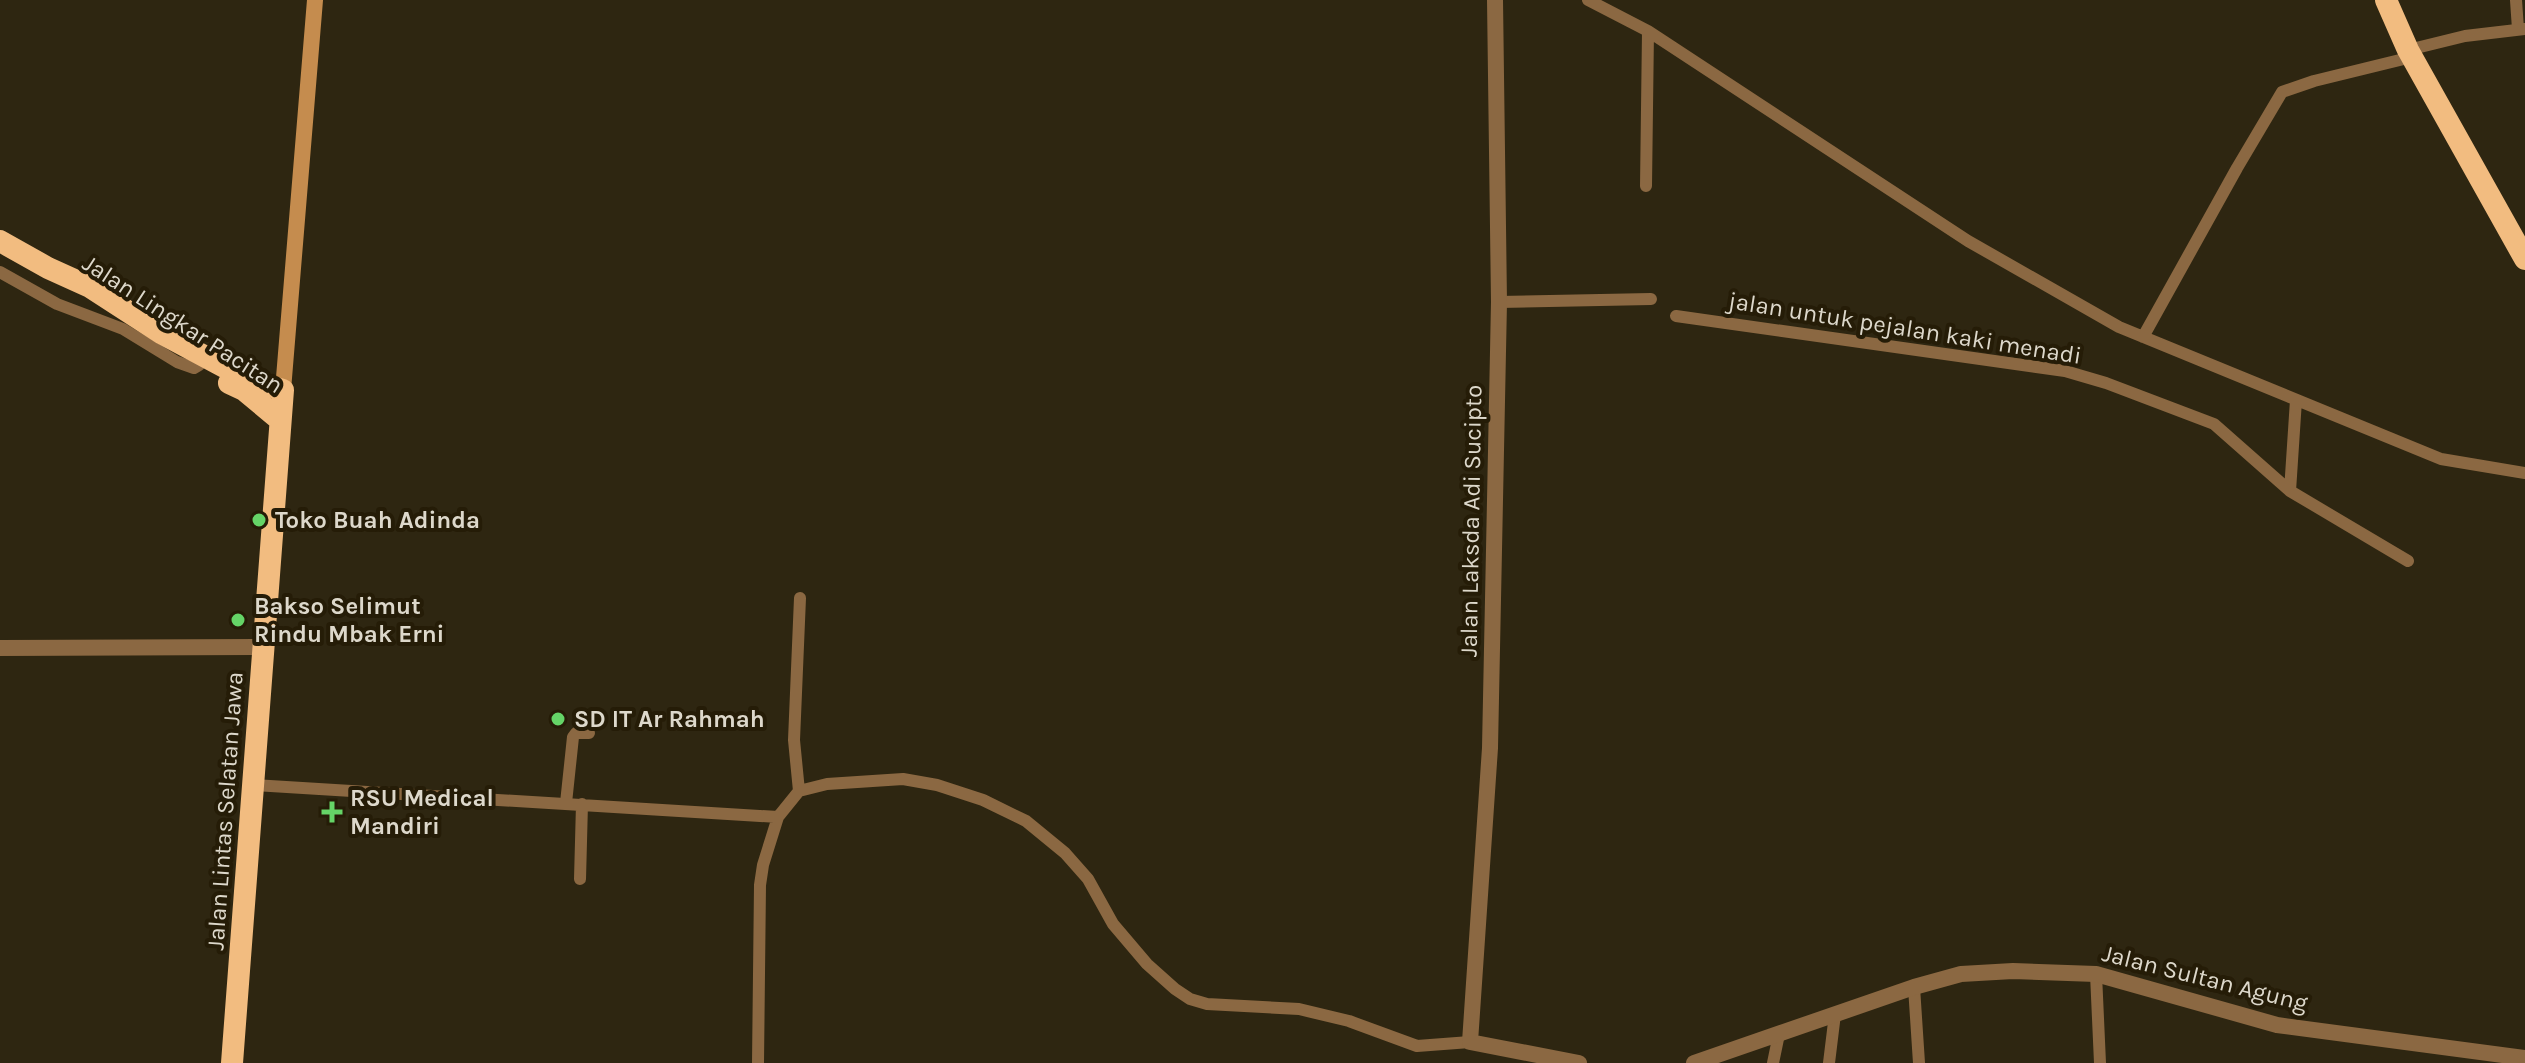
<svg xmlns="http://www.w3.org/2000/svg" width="2525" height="1063" font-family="Karla,sans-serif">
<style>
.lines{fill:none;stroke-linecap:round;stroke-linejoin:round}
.minor{stroke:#8b6842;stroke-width:12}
.tertiary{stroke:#8b6842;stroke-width:16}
.secondary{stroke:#c58c4e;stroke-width:16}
.trunk{stroke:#f2bc80;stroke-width:22}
.poi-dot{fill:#65d467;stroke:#251c07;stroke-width:3}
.labels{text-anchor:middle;stroke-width:8;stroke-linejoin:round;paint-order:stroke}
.street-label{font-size:24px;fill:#ddd8cb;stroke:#251c07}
.poi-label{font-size:24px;font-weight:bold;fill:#ddd8cb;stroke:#251c07;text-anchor:start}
</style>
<rect width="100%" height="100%" fill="#2e2611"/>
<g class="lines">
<path class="minor" d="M1588 0 1648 31 1968 241 2119 327 2441 459 2525 473
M2516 0 2518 29
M2408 50 2465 36 2525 29
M1646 186 1648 31
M0 272 57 304 123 329 177 362 194 368 199 365 204 356
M1499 302 1651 299
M1676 316 2065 371 2106 383 2214 424 2290 491 2296 400
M2143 337 2237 168 2282 92 2314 81 2412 57
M2290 491 2408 561
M253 785 778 817
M799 791 794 740 800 598
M566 803 573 737 576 733H589
M580 879 582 804
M2096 974 2100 1063
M1914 987 1919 1063
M758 1063 760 885 763 865 778 817 799 791 827 784 903 779 937 785 983 800 1026 821 1065 853 1088 879 1113 924 1147 964 1175 989 1190 999 1207 1004 1299 1009 1349 1021 1417 1046 1470 1042
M1773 1063 1779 1034
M1829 1063 1835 1014"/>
<path class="tertiary" d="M1495 0 1499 302 1490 748 1470 1042 1579 1063
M0 648 263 647
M1694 1063 1914 987 1961 974 2013 971 2096 974 2277 1025 2525 1058"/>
<path class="secondary" d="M283 390 315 0"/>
<path class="trunk" d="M2386 0 2408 50 2525 259
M0 241 48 268 90 287 161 333 247 379 283 390 232 1063
M229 383 244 390 280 420"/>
</g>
<g class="poi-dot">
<circle cx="259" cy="520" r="8"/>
<circle cx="238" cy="620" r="8"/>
<circle cx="558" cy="719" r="8"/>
<path d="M328 800h8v8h8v8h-8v8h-8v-8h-8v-8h8z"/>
</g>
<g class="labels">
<g class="street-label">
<text transform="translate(183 324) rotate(33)" y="8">Jalan Lingkar Pacitan</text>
<text transform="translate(1905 328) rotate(9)" y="8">jalan untuk pejalan kaki menadi</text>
<text transform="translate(1471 521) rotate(-89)" y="8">Jalan Laksda Adi Sucipto</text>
<text transform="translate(225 811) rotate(-86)" y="8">Jalan Lintas Selatan Jawa</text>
<text transform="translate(2205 978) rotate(14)" y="8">Jalan Sultan Agung</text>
</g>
<g class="poi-label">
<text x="275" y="528">Toko Buah Adinda</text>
<text x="254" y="614">Bakso Selimut<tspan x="254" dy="28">Rindu Mbak Erni</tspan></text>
<text x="574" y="727">SD IT Ar Rahmah</text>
<text x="350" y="806">RSU Medical<tspan x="350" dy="28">Mandiri</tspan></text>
</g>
</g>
</svg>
